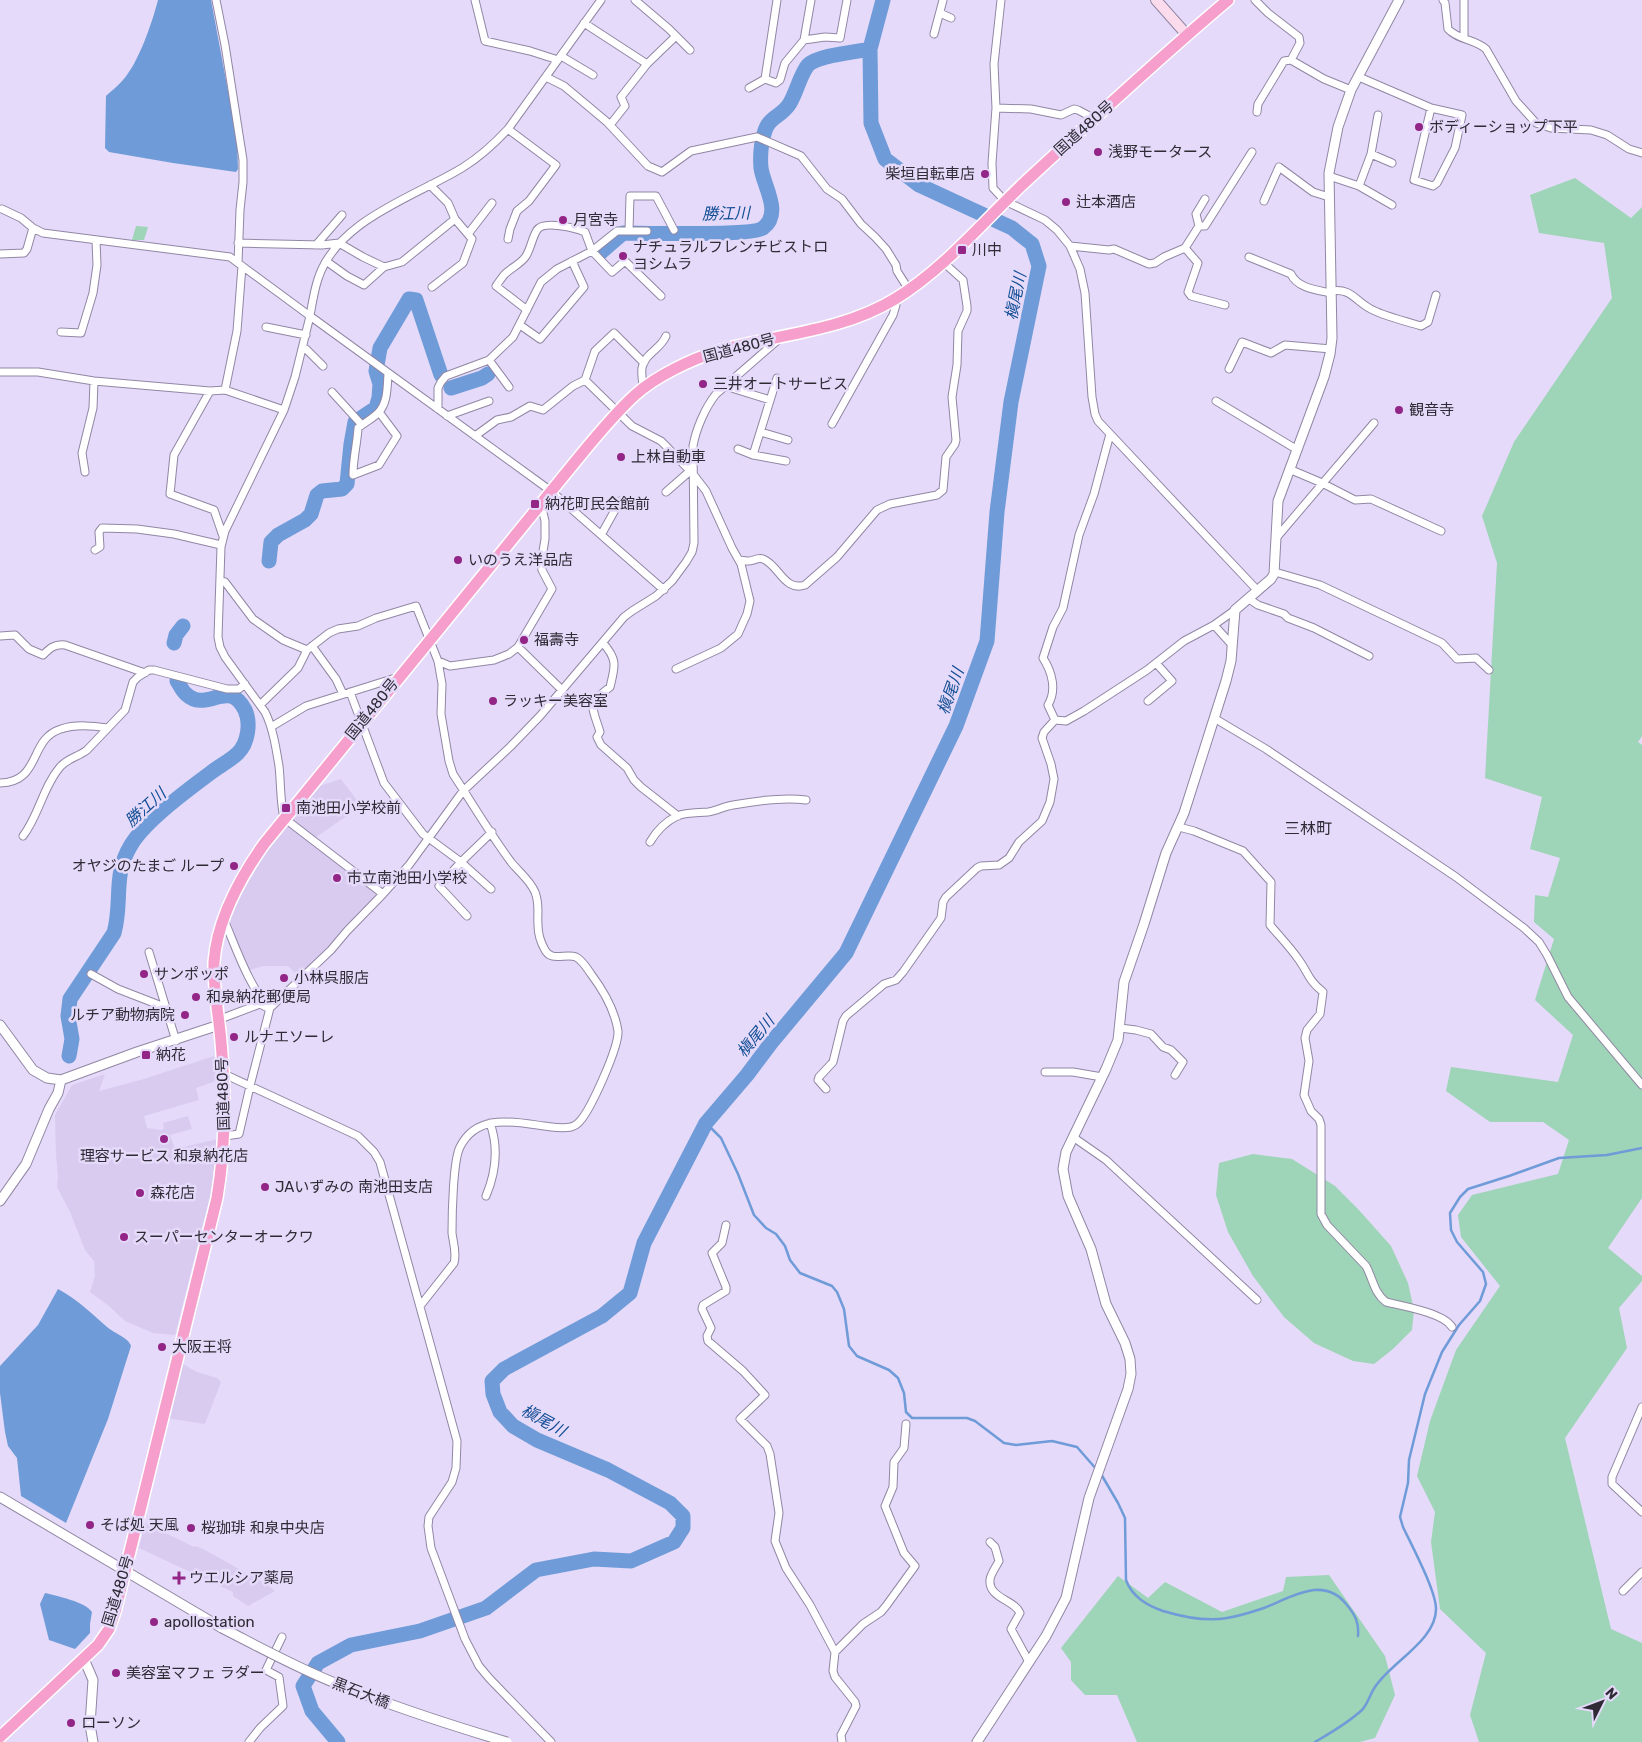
<svg xmlns="http://www.w3.org/2000/svg" width="1642" height="1742" font-family="Rubik,'Noto Sans JP',sans-serif">
<style>
.built{fill:#d9cbf0}
.green{fill:#9ed4b7}
.water{fill:#6f9bd8}
.lines{fill:none;stroke-linecap:round;stroke-linejoin:round}
.stream{stroke:#6f9bd8;stroke-width:2.5}
.river{stroke:#6f9bd8;stroke-width:15}
.minor-casing{stroke:#9187a4;stroke-width:9}
.tertiary-casing{stroke:#9187a4;stroke-width:11}
.secondary-casing{stroke:#9187a4;stroke-width:12}
.trunk-casing{stroke:#fff;stroke-width:14}
.minor{stroke:#fff;stroke-width:7}
.tertiary{stroke:#fff;stroke-width:9}
.secondary{stroke:#fbdbec;stroke-width:10}
.trunk{stroke:#f69fcc;stroke-width:11}
.tertiary-bridge-casing{stroke:#9187a4;stroke-width:11;stroke-linecap:butt}
.tertiary-bridge{stroke:#fff;stroke-width:9}
.poi-dot{fill:#922586;stroke:#e5daf9;stroke-width:2}
.labels{text-anchor:middle;stroke-width:5;stroke-linejoin:round;paint-order:stroke}
.poi-label{font-size:15px;fill:#2f2b36;stroke:#e5daf9;text-anchor:start}
.street-label{font-size:15px;fill:#2f2b36;stroke:#e5daf9}
.water-label{font-size:16px;font-style:italic;fill:#124d95;stroke:#e5daf9}
.neighbourhood-label{font-size:16px;fill:#2f2b36;stroke:#e5daf9}
</style>
<rect width="100%" height="100%" fill="#e5daf9"/>
<path class="built" d="M341 779 361 806 312 840 380 893 299 977 288 966H263L250 970 237 944 229 919 252 869 316 787Z
M214 1056 216 1081 196 1088 199 1100 144 1116 147 1128 161 1130 164 1129 163 1123 188 1116 192 1129 170 1135 175 1149 218 1139 211 1193 175 1335 153 1333 125 1321 109 1306 90 1292 95 1276 94 1261 85 1250 70 1212 57 1187 58 1176 56 1156 55 1115 72 1085 105 1074 99 1091 144 1079Z
M181 1363 197 1372 217 1378 221 1382 205 1424 166 1418Z
M145 1523 194 1547 196 1546 207 1551 266 1584 275 1591 248 1606 233 1596V1592L139 1548Z"/>
<path class="green" d="M1575 178 1631 218 1642 207V736L1638 742 1642 745V1198L1608 1248 1642 1276V1281L1619 1308 1627 1348 1565 1438 1611 1629 1642 1643V1742H1479L1470 1715 1486 1653 1440 1609 1431 1542 1435 1512 1417 1476 1430 1421 1456 1350 1500 1286 1461 1237 1458 1215 1472 1195 1558 1174 1569 1140 1543 1122H1490L1446 1091 1451 1067 1558 1082 1573 1035 1535 1000 1554 939 1534 922 1535 895 1548 897 1560 858 1530 849 1542 797 1485 778 1497 563 1482 516 1514 442 1612 298 1604 243 1539 233 1530 195Z
M136 226 148 227 144 240H132Z
M1253 1154 1292 1159 1335 1186 1358 1209 1391 1246 1408 1283 1414 1310 1412 1330 1393 1349 1374 1364 1353 1361 1314 1343 1284 1317 1253 1276 1228 1232 1216 1195 1219 1163Z
M1329 1575 1385 1656 1395 1695 1375 1738 1360 1742H1137L1117 1695H1085L1071 1680V1662L1061 1648 1118 1576 1148 1598 1165 1582 1222 1612 1283 1591 1286 1577Z"/>
<path class="water" d="M158 0H211L237 139 238 169 236 172 173 163 109 152 105 148 106 96C111 91 118 86 123 80 139 62 152 23 158 0Z
M58 1289C77 1299 91 1313 107 1327 114 1333 129 1338 131 1346L108 1419 66 1523 21 1496 17 1458 8 1446 5 1432 0 1393V1366L38 1325Z
M45 1593C57 1596 86 1602 92 1612L90 1624V1633L75 1649 49 1640 40 1604Z"/>
<g class="lines">
<path class="stream" d="M706 1123 721 1138 738 1174 754 1215 766 1228 776 1234 785 1246 790 1260 800 1273 832 1286 837 1292 844 1309 849 1346 857 1356 889 1370 898 1378 904 1393 906 1412 912 1418H967L975 1421 1004 1443 1016 1445 1052 1441 1077 1447 1097 1470
M1101 1474 1118 1503 1125 1518 1126 1580C1132 1597 1147 1605 1163 1611 1183 1617 1206 1622 1227 1618 1240 1616 1252 1612 1264 1608 1292 1597 1324 1575 1347 1605 1356 1616 1359 1623 1358 1636
M1315 1742C1332 1732 1348 1723 1362 1710 1368 1704 1370 1694 1375 1687 1391 1662 1437 1640 1436 1608 1435 1589 1412 1546 1403 1527L1400 1517 1408 1483 1409 1460 1425 1394 1442 1352 1459 1325 1480 1301 1486 1284 1483 1272 1457 1242 1451 1230 1450 1213 1460 1197 1468 1189 1509 1176 1559 1158 1607 1155 1642 1148"/>
<path class="river" d="M600 253 623 233C644 233 752 236 763 228 783 213 763 185 761 168 760 158 761 143 764 134 768 116 782 117 790 103 797 91 800 75 808 65 818 55 856 52 870 49
M451 388 482 378 488 374
M269 561 271 542 278 535 305 520 311 514 317 495 322 491 342 489 347 484 351 444 355 422 376 408 379 398 380 384 376 371 380 348 409 299 416 300 441 375
M174 643 176 635 183 626
M69 1056 72 1039 68 1016 70 999 114 933C123 901 112 876 131 845 145 821 190 788 213 771 221 765 231 760 238 753 248 743 251 723 245 710 228 677 207 714 186 694 182 691 180 685 177 681
M338 1742 312 1711 303 1686 318 1663 351 1645 420 1631 486 1608 536 1570 594 1559 631 1561 674 1542 683 1528V1516L670 1503 608 1470 537 1440 513 1426 500 1412 493 1394 492 1381 504 1369 602 1316 630 1293 644 1243 706 1123 747 1075 771 1043 846 953 956 726 987 641 997 512 1011 402 1039 266 1032 244 1012 228 919 185 885 159 871 123 870 49 883 0"/>
<g class="minor-casing">
<path id="minor" d="M216 0 225 45 243 160V182L240 210 238 263 310 316 295 377 284 410 225 531 221 547 218 637 220 647 225 657 265 712C273 728 276 748 279 766 281 784 280 801 284 818L383 894
M475 0 485 41 530 51 558 60
M601 0 508 129C494 144 480 157 462 168 414 197 337 220 318 279 314 291 312 304 310 316L551 491 664 590
M635 0 669 29 690 50
M1001 0 994 64 996 108 992 163 993 188 1005 201 1045 220 1057 230 1070 246 1080 269 1085 293 1092 397 1095 414 1098 421 1258 591
M1255 0 1268 13 1299 37 1300 43 1291 60
M1443 0 1445 3 1448 29C1458 40 1475 39 1486 49L1516 101 1536 123 1551 128 1591 130 1607 135 1629 149 1642 153
M1464 0V38
M940 13 951 18
M584 23 647 64
M934 34 943 0
M804 40 811 0
M561 56 593 75
M546 77 564 86 607 122 648 166 662 172 691 151 757 137 801 156 827 189 842 199 861 224 875 237 886 249 896 265 897 271 909 290
M1359 77 1431 108 1462 115 1455 148 1437 183 1433 186 1414 180 1431 108
M765 79 777 0
M749 88 765 79 776 83 780 80 785 63 804 40 825 37 840 38 847 0
M996 108 1031 109 1061 115 1074 109 1078 110 1095 119
M1257 112 1258 104 1284 61 1291 60 1324 79 1351 90
M610 125 625 106 621 97 647 64 676 36
M1371 154 1392 163
M1329 176 1359 186 1392 205
M430 185 448 203 455 219 472 239 463 263 432 287
M1359 186 1371 154 1378 115
M1264 201 1279 167 1313 192 1329 197
M2 209 21 218 33 228 43 233 230 257 238 263
M1199 226 1196 214 1205 199
M629 231 630 196H656L674 230
M468 234 492 203
M508 239 510 229 517 211 529 201 556 165 508 129
M238 243 322 245 339 243 363 257 384 267
M316 245 342 215
M1070 246 1109 250 1114 249 1149 264 1155 263 1164 257 1185 248
M0 254 24 253 27 249 33 228
M1249 257 1291 274C1297 288 1317 290 1331 293
M326 261 347 276 364 285 384 267 402 262 455 219
M1331 291C1350 288 1354 299 1369 308 1382 316 1406 321 1421 326L1428 322 1436 295
M1225 305 1191 296 1188 292 1198 263 1185 248 1199 226H1205L1252 152
M527 310 496 286C499 282 502 277 505 274 512 267 521 264 526 256 531 248 532 238 537 230 543 220 576 228 585 232L592 251 612 272 625 261 661 296
M520 325 540 339 584 287 572 261
M266 327 306 335
M61 332 81 333 93 293 97 265 96 240
M303 348 306 349 323 366
M489 360 509 387
M1229 369 1242 342 1271 353 1285 345 1331 349
M0 372H38L94 381 210 391 225 390 284 410
M585 380 632 426 661 441 666 446 693 474 706 491 732 548 741 564 750 601 747 614 738 634 721 648 676 669
M725 386 770 400
M643 389C643 382 641 375 642 368 644 354 661 349 666 336
M225 390 237 331 242 266
M210 391 174 455 170 494 214 510 223 536
M332 392 362 425
M1216 401 1296 449
M438 409V388L441 382 446 376 489 360 513 337 541 282 557 269 592 251 617 231H647
M379 412 397 436 379 465 353 475C353 458 357 445 358 428 364 423 372 419 378 413 388 403 387 387 388 374
M447 416 489 401
M832 424 893 315 896 305 894 300
M761 432 788 440
M475 436 497 420 511 417 530 406 543 410 573 386 585 380 595 351 614 333 644 363
M738 449 753 455 786 461
M753 455 777 378
M1289 469 1322 483 1355 500 1371 499 1441 531
M85 472 82 453 93 408 94 381
M666 492 690 471
M601 535 620 501
M1277 537 1374 423
M95 550 100 547 99 532 102 528 137 529 174 534 221 545
M739 560C742 560 744 561 747 561 752 562 757 557 763 559 779 565 784 592 805 585L837 557 877 510 890 504 937 495 943 490 946 457 955 444 956 440 952 397 957 365 958 331 967 311V306L963 280 943 262
M1275 572 1320 585 1442 643 1457 659 1476 658 1489 670
M220 581 225 582 253 619 283 640 307 650
M1249 599 1258 605 1284 614 1288 618 1314 628 1369 656
M1214 625 1232 645
M0 636 15 635 29 649 43 655C50 648 54 644 65 645L145 673
M603 643C618 660 615 666 610 687 586 705 592 705 600 732L597 737 601 745 627 768 634 780 641 787 678 816
M312 646 336 679 343 694
M518 647 562 690
M438 661 450 666 494 660 509 654 518 647 552 589 542 570 541 564 545 539V521L541 504
M350 692 384 783 423 834 461 862 491 889
M1148 701 1172 681 1156 663
M260 705 298 668 307 650 329 633 338 629 358 626 376 618 416 606 438 661 442 684 441 714 449 761 453 774C472 803 490 834 511 862 519 872 530 880 535 892 540 905 537 913 538 925 538 933 541 943 545 950 551 962 566 953 576 957 582 960 587 968 591 974 603 990 615 1011 618 1031 619 1047 591 1109 580 1121 578 1124 574 1126 571 1127 562 1129 553 1127 544 1126 514 1122 477 1113 460 1147 453 1160 452 1216 452 1233 453 1242 457 1253 454 1263L420 1306
M1214 718 1266 749 1456 877 1524 928 1539 942 1547 955 1568 997 1642 1085
M1055 720 1048 705C1057 690 1052 672 1043 658L1053 627 1063 608 1079 535 1094 494 1110 434
M1055 720 1066 721 1084 711 1147 670 1184 641 1214 625 1235 610
M271 727 306 706 392 679 395 681
M0 783C42 782 28 739 61 729 76 724 93 726 108 728
M1179 827 1194 831 1243 851 1271 882 1270 925C1280 937 1290 947 1299 960 1309 974 1308 980 1323 992L1320 1014 1307 1030 1305 1038 1309 1061 1304 1095 1311 1111 1319 1119 1321 1125V1214L1327 1225 1366 1266C1373 1279 1374 1293 1386 1302 1403 1306 1444 1313 1452 1327
M23 836C39 815 43 787 60 767 68 758 78 757 87 750L125 710 133 682 138 677 149 670H154L227 689H239L245 684
M650 842C657 830 665 822 677 816 688 812 697 813 708 812 716 811 725 806 733 805 755 801 785 797 806 800
M467 916 439 886 461 862 492 832
M224 920C235 945 250 990 270 1008
M149 952 176 1041
M91 974 118 989 167 1008
M219 1025 223 1018 260 1004 266 1007
M1120 1028 1136 1030 1151 1034 1163 1047 1171 1050 1183 1062 1175 1075
M1045 1072H1073L1102 1077
M224 1074 358 1136 374 1152 380 1162 457 1441 456 1468 452 1482 429 1517 428 1526 431 1548 465 1639 479 1666 489 1678 551 1742
M826 1089 818 1080 819 1077 833 1062 843 1021 846 1016 884 984 896 980 903 972 941 918 943 902 946 897 977 868 981 866 999 865 1009 858 1019 842 1042 821 1050 802 1054 779 1051 764 1042 738 1044 732 1055 720
M225 1136 239 1134 251 1082 270 1008 331 950 347 931 383 894 409 865 463 791 510 747 540 716 624 617 632 611 656 596 672 581 686 562 692 552 694 543 693 446C696 429 705 408 716 394L779 339
M1073 1137 1106 1160 1257 1300
M486 1196C496 1172 499 1148 490 1123
M726 1225 722 1243 712 1253 726 1287V1291L703 1305 702 1309 711 1328 707 1336 708 1341 743 1371 765 1395 740 1419 767 1446 770 1454 779 1513 775 1541 786 1568 810 1605 835 1652 833 1671 835 1677 855 1702 856 1706 841 1735 842 1742
M1642 1407 1612 1477V1484L1642 1512
M990 1542 995 1547 999 1561C996 1567 990 1575 990 1580 988 1598 1015 1600 1020 1613L1011 1629 1029 1662
M1623 1591 1642 1572
M835 1652 863 1624 881 1612 886 1606 915 1566 904 1553 885 1506 893 1487 894 1462 904 1448 906 1424
M249 1742 260 1728 283 1706 279 1677 266 1670 282 1637"/>
</g>
<g class="tertiary-casing">
<path id="tertiary" d="M0 1025 33 1070 47 1078 61 1080 137 1052 219 1025
M0 1201 26 1164 49 1109 58 1093 61 1080
M0 1497 222 1628
M84 1659 93 1680 90 1725 93 1742
M977 1742 1046 1636 1066 1598 1089 1498 1128 1389 1131 1374 1130 1359 1125 1343 1106 1304 1091 1249 1068 1196 1063 1169 1066 1152 1106 1069 1118 1040 1124 982 1144 924 1166 853 1184 813 1226 681 1231 661 1235 610 1271 579 1274 574 1278 501 1324 377 1330 354 1332 338 1329 173 1338 127 1351 90 1399 0"/>
</g>
<g class="secondary-casing">
<path id="secondary" d="M1156 0 1187 35"/>
</g>
<g class="trunk-casing">
<path id="trunk" d="M0 1737 98 1645 109 1629 115 1612 217 1198C226 1145 226 1096 221 1042 219 1016 213 989 214 962 217 920 240 878 264 844L575 462C594 439 613 415 635 395 656 376 692 359 718 351 777 334 841 332 895 299 944 269 982 223 1023 184 1090 122 1158 59 1228 0"/>
</g>
<use href="#minor" class="minor"/>
<use href="#tertiary" class="tertiary"/>
<use href="#secondary" class="secondary"/>
<use href="#trunk" class="trunk"/>
<g class="tertiary-bridge-casing">
<path id="tertiary-bridge" d="M222 1628C261 1648 299 1669 340 1685 394 1707 450 1725 507 1742"/>
</g>
<use href="#tertiary-bridge" class="tertiary-bridge"/>
</g>
<g class="poi-dot">
<circle cx="1419" cy="127" r="5"/>
<circle cx="1098" cy="152" r="5"/>
<circle cx="985" cy="174" r="5"/>
<circle cx="1066" cy="202" r="5"/>
<circle cx="563" cy="220" r="5"/>
<rect x="957" y="245" width="10" height="10" rx="2.5"/>
<circle cx="623" cy="256" r="5"/>
<circle cx="703" cy="384" r="5"/>
<circle cx="1399" cy="410" r="5"/>
<circle cx="621" cy="457" r="5"/>
<rect x="530" y="499" width="10" height="10" rx="2.5"/>
<circle cx="458" cy="560" r="5"/>
<circle cx="524" cy="640" r="5"/>
<circle cx="493" cy="701" r="5"/>
<rect x="281" y="803" width="10" height="10" rx="2.5"/>
<circle cx="234" cy="866" r="5"/>
<circle cx="337" cy="878" r="5"/>
<circle cx="144" cy="974" r="5"/>
<circle cx="284" cy="978" r="5"/>
<circle cx="196" cy="997" r="5"/>
<circle cx="185" cy="1015" r="5"/>
<circle cx="234" cy="1037" r="5"/>
<rect x="141" y="1050" width="10" height="10" rx="2.5"/>
<circle cx="164" cy="1139" r="5"/>
<circle cx="265" cy="1187" r="5"/>
<circle cx="140" cy="1193" r="5"/>
<circle cx="124" cy="1237" r="5"/>
<circle cx="162" cy="1347" r="5"/>
<circle cx="90" cy="1525" r="5"/>
<circle cx="191" cy="1528" r="5"/>
<path d="M176.5 1570.5h5v5h5v5h-5v5h-5v-5h-5v-5h5z"/>
<circle cx="154" cy="1622" r="5"/>
<circle cx="116" cy="1673" r="5"/>
<circle cx="71" cy="1723" r="5"/>
</g>
<g class="labels">
<g class="poi-label">
<text x="1429" y="132">ボディーショップ下平</text>
<text x="1108" y="157">浅野モータース</text>
<text x="975" y="179" text-anchor="end">柴垣自転車店</text>
<text x="1076" y="207">辻本酒店</text>
<text x="573" y="225">月宮寺</text>
<text x="633" y="252">ナチュラルフレンチビストロ<tspan x="633" dy="17">ヨシムラ</tspan></text>
<text x="972" y="255">川中</text>
<text x="713" y="389">三井オートサービス</text>
<text x="1409" y="415">観音寺</text>
<text x="631" y="462">上林自動車</text>
<text x="545" y="509">納花町民会館前</text>
<text x="468" y="565">いのうえ洋品店</text>
<text x="534" y="645">福壽寺</text>
<text x="503" y="706">ラッキー美容室</text>
<text x="296" y="813">南池田小学校前</text>
<text x="224" y="871" text-anchor="end">オヤジのたまご ループ</text>
<text x="347" y="883">市立南池田小学校</text>
<text x="154" y="979">サンポッポ</text>
<text x="294" y="983">小林呉服店</text>
<text x="206" y="1002">和泉納花郵便局</text>
<text x="175" y="1020" text-anchor="end">ルチア動物病院</text>
<text x="244" y="1042">ルナエソーレ</text>
<text x="156" y="1060">納花</text>
<text x="164" y="1161" text-anchor="middle">理容サービス 和泉納花店</text>
<text x="275" y="1192">JAいずみの 南池田支店</text>
<text x="150" y="1198">森花店</text>
<text x="134" y="1242">スーパーセンターオークワ</text>
<text x="172" y="1352">大阪王将</text>
<text x="100" y="1530">そば処 天風</text>
<text x="201" y="1533">桜珈琲 和泉中央店</text>
<text x="189" y="1583">ウエルシア薬局</text>
<text x="164" y="1627">apollostation</text>
<text x="126" y="1678">美容室マフェ ラダー</text>
<text x="81" y="1728">ローソン</text>
</g>
<g class="street-label">
<text transform="translate(1084 128) rotate(-42)" y="5">国道480号</text>
<text transform="translate(739 348) rotate(-15)" y="5">国道480号</text>
<text transform="translate(372 709) rotate(-51)" y="5">国道480号</text>
<text transform="translate(223 1094) rotate(-92)" y="5">国道480号</text>
<text transform="translate(118 1591) rotate(-73)" y="5">国道480号</text>
<text transform="translate(361 1693) rotate(21)" y="5">黒石大橋</text>
</g>
<g class="water-label">
<text transform="translate(726 213) rotate(-1)" y="6">勝江川</text>
<text transform="translate(1015 296) rotate(-78)" y="6">槇尾川</text>
<text transform="translate(950 691) rotate(-70)" y="6">槇尾川</text>
<text transform="translate(145 807) rotate(-42)" y="6">勝江川</text>
<text transform="translate(755 1036) rotate(-50)" y="6">槇尾川</text>
<text transform="translate(544 1420) rotate(29)" y="6">槇尾川</text>
</g>
<g class="neighbourhood-label">
<text x="1308" y="834">三林町</text>
</g>
</g>
<g transform="translate(1602 1702) rotate(48)" stroke="#e5daf9" stroke-width="4" paint-order="stroke">
<path d="M0-4L9 19L0 12L-9 19Z" fill="#2f2b36"/>
<text y="-8" font-size="14" font-weight="bold" text-anchor="middle" fill="#2f2b36">N</text>
</g>
</svg>
